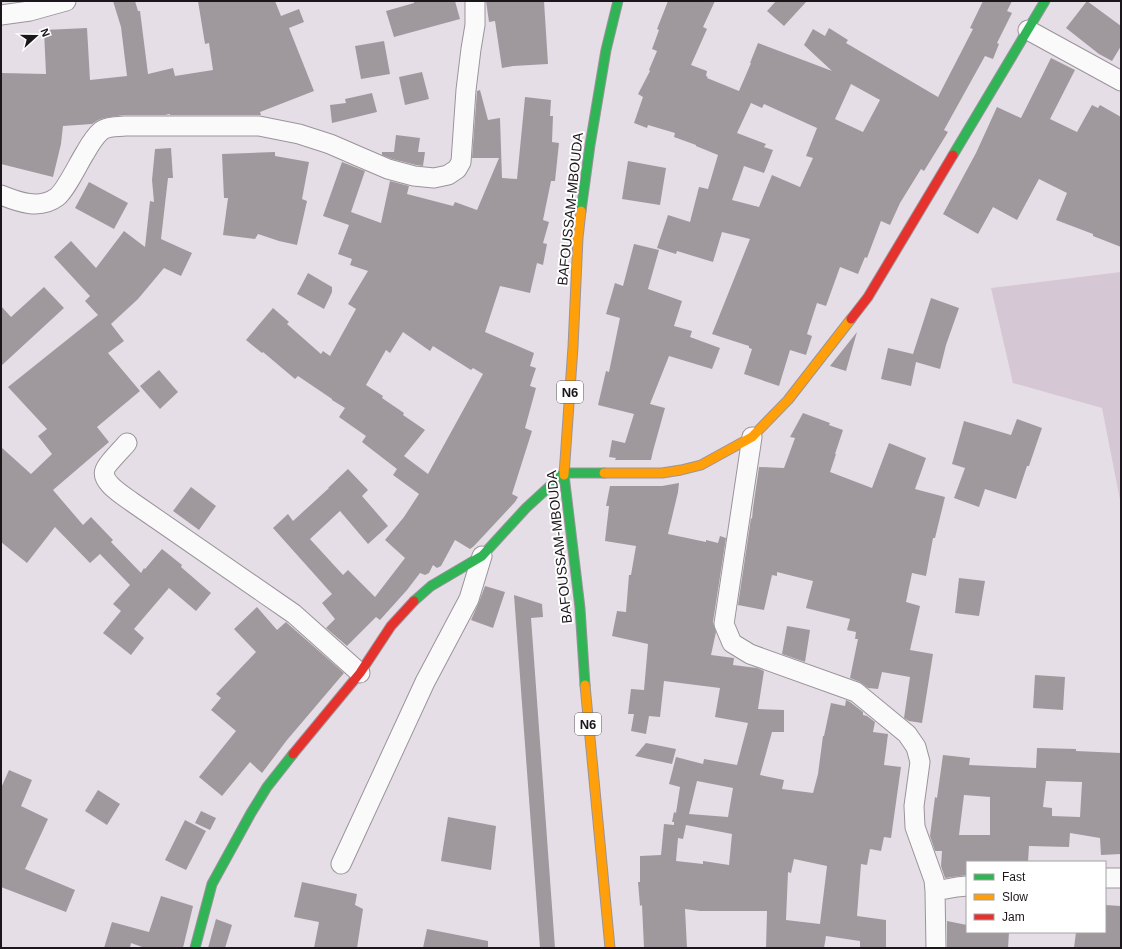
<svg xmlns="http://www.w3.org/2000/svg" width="1122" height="949" font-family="Helvetica,sans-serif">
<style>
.green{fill:#d5c7d4}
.building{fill:#9f999e;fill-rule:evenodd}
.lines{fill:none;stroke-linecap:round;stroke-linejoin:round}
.street-casing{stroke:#9a949a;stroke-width:21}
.fast-casing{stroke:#9a949a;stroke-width:11}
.slow-casing{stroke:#9a949a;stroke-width:11}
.jam-casing{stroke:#9a949a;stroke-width:11}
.street{stroke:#fbfafb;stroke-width:19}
.fast{stroke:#30b455;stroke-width:9}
.slow{stroke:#ff9f0a;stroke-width:9}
.jam{stroke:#e5322d;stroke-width:9}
.labels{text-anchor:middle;stroke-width:4;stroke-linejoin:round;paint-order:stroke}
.shield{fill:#fff;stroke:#5f5c5f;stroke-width:1}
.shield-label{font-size:13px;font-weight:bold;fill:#1b161b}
.street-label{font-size:14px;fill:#1b161b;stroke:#fff}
</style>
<rect width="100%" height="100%" fill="#e6dee6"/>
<path class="green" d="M1121 272V505L1102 408 1013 383 991 288Z"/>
<path class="building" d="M113 1H135L138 11H140L148 74 173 68 175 76 213 70 209 43 205 44 198 1H275L281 16 299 9 304 22 289 28 314 91 260 112 261 115H170V114L165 115H124L104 118 98 120 92 124 63 126 61 144 53 177 1 164V73L46 74 44 30 87 28 90 80 127 76 121 27Z
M414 1H455L460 19 394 37 386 11 414 3Z
M486 1H544L548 64 513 66 502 68 495 21 489 22Z
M668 1H715L703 27 707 29 691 65 707 71 706 76 708 77 707 78 739 91 751 63H750L758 43 832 71 804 45 813 29 825 36 829 28 848 40 846 43 938 97 973 29 970 28 983 1H1012L1007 11 1012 13 997 43 999 44 993 59 985 56 944 130 948 132 924 171 921 169 900 203 890 225 881 221 867 258 865 257 858 274 840 267 826 306 817 303 807 334 812 336 806 355 790 350 779 386 744 374 752 349 749 348V346L712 334 750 239 722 232 713 262 677 251 676 254 657 248 668 215 690 222 699 187 708 189 718 155 696 146V145L674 137 675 133 648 125 647 128 634 123 643 97 638 94 650 71 649 70 657 51 652 49 659 30 657 29ZM851 84 880 100 863 132 835 119ZM751 103 762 108 764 104 817 128 806 156 813 158 800 187 772 175 759 207 732 200 744 166 764 173 773 150 764 147 766 144 737 133Z
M776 1H807L784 26 767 11Z
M1087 1 1121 26V46L1112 61 1099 54 1066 28Z
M384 41 390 74 361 79 355 46Z
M1051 58 1075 70 1050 119 1077 132 1092 105 1098 108 1100 105 1121 117V247L1093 236V234L1056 220 1067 193 1039 179 1017 220 993 207 978 234 943 214 976 153 997 107 1021 118Z
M422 72 429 99 405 105 399 77Z
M480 90 488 120 500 118 502 178 517 179 525 97 551 100 550 116H553L552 142 559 143 555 181H551L543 220 549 222 543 243 547 244 543 265 537 263 530 293 500 286 485 332 534 353 530 366 536 368 530 386 536 388 525 428 532 431 512 494 518 497 515 502 474 546 470 549 455 540 441 566 437 568 433 565 429 573 425 575 420 573 407 590 380 620 376 617 347 646 326 628 335 619 322 603 332 594 273 528 288 514 293 521 329 488H328L348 469 368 490 362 496 388 526 368 544 340 511 310 539 343 575 348 570 375 597 405 558 385 540 404 517 419 494 393 475 397 469 362 442 366 436 339 417 345 408 332 400V399L298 376 295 379 263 352 262 353 246 340 273 308 289 322 287 324 321 354 323 351 330 356 356 309 348 304 368 271 350 265 352 259 338 254 349 225 323 216 342 162 365 171 351 212 381 223 390 181 409 186 407 194 453 206 455 202 477 210 499 158H472L477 91ZM403 332 430 351 433 346 471 370 473 368 483 374 428 474 404 456 425 430 403 415 404 413 382 398 383 396 366 385 386 350 390 353Z
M372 93 377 112 332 123 330 105 346 103 345 99Z
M396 135 420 138 418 152H425L423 166 416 165 392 159 382 155V152H394Z
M171 148 173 178H168L161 239 192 253 181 276 164 268 138 299 111 324 124 341 108 353 140 391 97 427 109 442 53 490 83 525 91 517 113 540 111 542 141 573 144 568 145 569 162 549 182 565 181 567 211 593 196 611 169 588 134 629 144 638 131 655 103 633 121 611 113 604 130 585 100 554 90 563 55 527 27 563 1 542V447L31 474 52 454 38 436 47 429 8 387 98 315 85 301 90 296 54 257 71 241 96 268 124 231 145 247 150 201 154 202 152 180 155 149Z
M275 152V156L309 162 302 199 307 201 297 245 279 241 258 234 255 239 223 235 228 198H224L222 154Z
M628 161 666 168 660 205 622 199Z
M89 182 128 203 114 229 75 208Z
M634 244 659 250 648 289 682 301 674 326 692 331 690 337 720 348 712 369 669 356 650 404 665 408 653 451 651 460H615L616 458 609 457 612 440 625 443 634 414 598 405 606 371 609 372 620 318 606 314 615 283 623 286Z
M308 273 332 287V292L324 309 297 294Z
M44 287 64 308 1 366V306L11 317Z
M931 298 959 308 946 345 940 369 916 362 911 386 881 379 888 348 913 354Z
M857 332 846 371 830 366Z
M159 370 178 392 160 409 140 386Z
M803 413 830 423 829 425 843 430 835 454H836L830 472 872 488 889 443 926 458 915 489 945 497 935 538H933L926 576 912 573 906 602 920 606 910 650 933 654 922 723 909 721 904 718 910 677 882 672 878 689 868 688 860 682 850 678 858 639H855L856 632 847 630 850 619 806 608 813 581 777 572V576L772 575 764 610 738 605 751 518 752 519 753 508 759 467 784 468 795 438 790 437Z
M1017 419 1042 428 1029 466H1027L1016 499 985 489 979 507 954 498 965 468 952 464 964 421 1011 435Z
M679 483 678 492 668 534 706 542V540L718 543 720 536 726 538 713 622 716 632 711 655 734 658 733 665 757 668 764 671 758 709 784 710V732H772L760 775 784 780 782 789 813 793 818 774 823 736H824L831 703 845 706 846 700 850 702 863 712V715L867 716 875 722 873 732 888 734 884 765 901 767 891 838 884 837 881 851 870 849 867 865 861 864 857 916 886 920V948H860V941L826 936 824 948H766L767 911H700L685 909 687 948H644L642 905 640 906 638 882H640V856L661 855 664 824 674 825V822H672L674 812 676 813 680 787 669 784 676 757 703 764 704 759 737 765 748 723 715 717 720 688 664 681 660 717 649 716 646 734 631 731 634 714H628L631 689 644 690 648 644 612 636 617 611 626 612 629 575H631L636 546 605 541 609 506H606L610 486H662ZM697 781 733 788 728 817 689 814ZM686 825 732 834 729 865 703 861V864L676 861 678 838 683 839ZM794 859 827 866 820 924 786 920 788 872 791 873Z
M191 487 216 506 199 530 173 511Z
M959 578 985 581 979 616 955 613Z
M485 586 505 592 493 628 471 620 479 602Z
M514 595 542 604 543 617 531 618 555 948H540Z
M257 607 277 630 286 622 287 623 344 673 287 740 262 773 250 762 222 796 199 777 236 731 211 710 221 698 216 694 256 652 234 629Z
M787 626 810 630 805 662 782 654Z
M1035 675 1065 677 1063 710 1033 708Z
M646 743 676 749 672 764 635 756Z
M1037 748 1076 749V751L1121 753V854L1101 855 1100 838 1070 833 1069 847 1029 846 1028 862H967V875L945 878 941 866 942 851H935L930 836 935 797 937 798 943 755 970 758 969 765 1036 768ZM1046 781 1082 782 1080 817 1052 816V808L1043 807ZM964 795 990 797V835H959Z
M9 770 32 780 21 806 48 819 25 869 75 890 66 912 1 887V788Z
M98 790 120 804 107 825 85 811Z
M201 811 216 818 210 830 195 823Z
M448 817 496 826 491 870 441 861Z
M185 820 206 831 186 870 165 860Z
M302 882 357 894 355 905 363 909 357 948H314L319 922 294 917Z
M161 896 193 906 183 948H145L131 943 130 948H104L112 922 149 932Z
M1105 905 1121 906V948H1074L1076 932H1105Z
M216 919 232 925 225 948H208Z
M947 921 967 925V932H1009L1008 948H947Z
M427 929 488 941V948H423Z"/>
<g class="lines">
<g class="street-casing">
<path id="street" d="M1 15 30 11 66 1
M1028 30 1121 81
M1 195C18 202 40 210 57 197 66 190 78 164 85 153 89 146 94 137 101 131 107 126 118 127 125 126H259L299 134 330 144 360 157 388 169 414 176 434 178 448 175 457 169 461 162 466 90 471 49 475 25V1
M752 437 724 624 732 643 750 654 856 692 907 734 916 747 920 762 914 806 915 827 934 880 935 891 936 948
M127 443C123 448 106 465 105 470 100 482 124 496 132 502L294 614 360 673
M341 864 425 682 469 599 482 556
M1105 878H1121
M935 891 957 887 967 886"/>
</g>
<g class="fast-casing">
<path id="fast" d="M953 155 1045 1
M581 211 590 145 606 50 618 1
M564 475 580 608 585 685
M414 601 431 586 482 556 526 508 564 473H604
M195 948 212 884 251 813 267 787 293 754"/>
</g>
<g class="slow-casing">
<path id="slow" d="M604 473H662L681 470 701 465 752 437 788 400 851 319
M564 475 573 347 578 238 581 211
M585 685 610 948"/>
</g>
<g class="jam-casing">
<path id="jam" d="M851 319 868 297 953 155
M293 754 360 673 391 626 414 601"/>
</g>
<use href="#street" class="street"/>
<use href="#fast" class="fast"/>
<use href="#slow" class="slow"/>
<use href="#jam" class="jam"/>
</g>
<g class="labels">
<g class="shield">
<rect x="557" y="381" width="26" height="22" rx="3"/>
<rect x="575" y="713" width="26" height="22" rx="3"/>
</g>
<g class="shield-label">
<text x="570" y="397">N6</text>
<text x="588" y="729">N6</text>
</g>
<g class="street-label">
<text transform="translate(570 209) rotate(-84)" y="5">BAFOUSSAM-MBOUDA</text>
<text transform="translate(559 547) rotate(-96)" y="5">BAFOUSSAM-MBOUDA</text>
</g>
</g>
<rect width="1122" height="949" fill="none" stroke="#1b161b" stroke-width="4"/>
<rect x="966" y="861" width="140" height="72" fill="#ffffff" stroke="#a4a2a4"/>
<rect x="974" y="874" width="20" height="6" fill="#30b455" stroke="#a4a2a4"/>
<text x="1002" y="881" font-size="12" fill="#1b161b">Fast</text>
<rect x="974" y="894" width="20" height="6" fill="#ff9f0a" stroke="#a4a2a4"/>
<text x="1002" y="901" font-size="12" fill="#1b161b">Slow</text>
<rect x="974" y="914" width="20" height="6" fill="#e5322d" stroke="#a4a2a4"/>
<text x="1002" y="921" font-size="12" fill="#1b161b">Jam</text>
<g transform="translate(36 36) rotate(69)" stroke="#ffffff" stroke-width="3" paint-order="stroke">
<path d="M0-3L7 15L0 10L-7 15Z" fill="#1b161b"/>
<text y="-6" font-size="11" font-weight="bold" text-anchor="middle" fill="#1b161b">N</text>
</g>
</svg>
